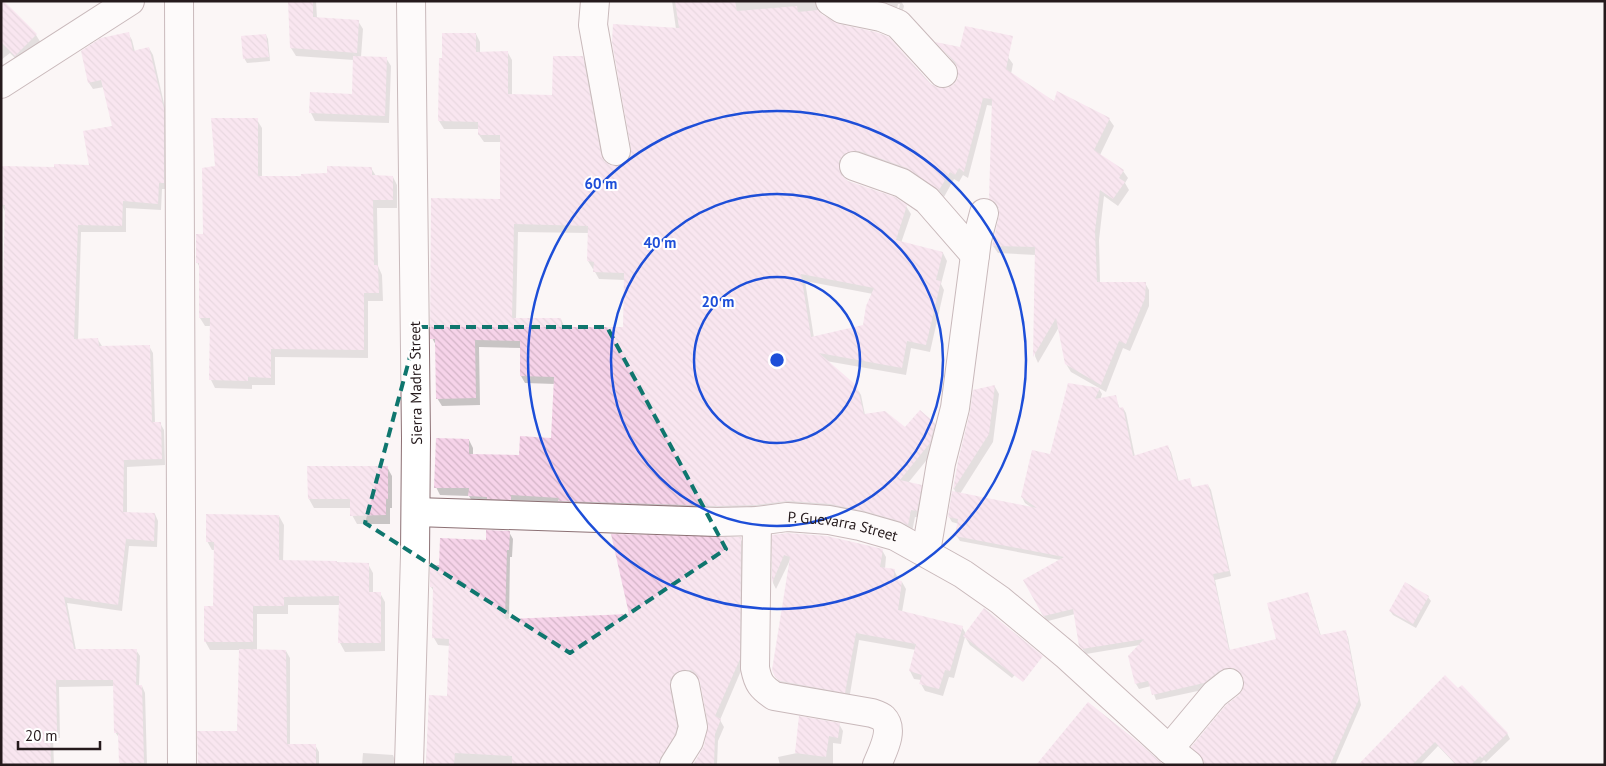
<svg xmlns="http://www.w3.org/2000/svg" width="1606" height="766" font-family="'PT Sans',sans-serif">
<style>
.shadow{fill:#0003;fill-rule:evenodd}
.building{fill:url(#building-back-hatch);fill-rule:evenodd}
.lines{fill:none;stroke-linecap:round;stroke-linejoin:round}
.minor-casing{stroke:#8c7074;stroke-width:30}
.minor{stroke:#fff;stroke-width:28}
.marked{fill:none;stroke:#0f766e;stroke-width:4;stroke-dasharray:10 6;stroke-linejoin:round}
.ring{fill:none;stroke:#1d4ed8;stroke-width:2.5}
.labels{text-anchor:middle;stroke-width:4;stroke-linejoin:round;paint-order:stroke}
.street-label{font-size:15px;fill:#251a1c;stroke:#fff}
.centre{fill:#1d4ed8;stroke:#fff;stroke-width:2.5}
.ring-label{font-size:15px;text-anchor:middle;font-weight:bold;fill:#1d4ed8;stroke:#fff;stroke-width:4;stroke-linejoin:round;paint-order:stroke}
</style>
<defs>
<pattern id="building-back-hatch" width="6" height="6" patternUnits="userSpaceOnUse" patternTransform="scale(1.25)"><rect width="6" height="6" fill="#f6d3e9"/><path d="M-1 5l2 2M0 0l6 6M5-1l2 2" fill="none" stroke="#d3b5c7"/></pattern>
</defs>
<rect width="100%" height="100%" fill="#fbf5f6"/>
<path class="shadow" d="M290 1H316L317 18 358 21 363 29 361 57 386 58 391 66 389 123 315 121 311 113 354 95V60L296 56 291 48Z
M672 1H821L818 8 819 13 937 89 946 90 954 86 959 79V69L938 43 1008 57 1013 64 1011 74 1055 103 1109 119 1114 126 1100 155 1123 171 1128 178 1125 183 1129 190 1118 206 1104 196 1099 240 1100 283H1145L1149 290V306L1130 351 1123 348 1106 392 1071 372 1066 364 1059 327 1038 363 1035 356 1036 255 998 253 993 246 1000 217V209L995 206 991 198 993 106 987 105 968 178 963 175 959 182 954 179 944 197 913 176 843 168 842 178 848 182 906 206 911 214 901 243 943 253 947 261 941 284 944 290 930 352 911 348 906 375 826 361 856 387 861 395 865 415 905 429 934 423 939 431 934 451 908 483 921 486 925 493 921 518 915 517 912 532 761 513 474 504 469 496 440 495 436 487 469 440 473 448V455L520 456 552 439 555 384 525 383 521 376V348L479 347 480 405 442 406 437 398V347L432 338 501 201V142H484L479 135V129H444L439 121 476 34 480 42V53H508L512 60V95L553 96 582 58 587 65 604 163 610 167 618 168 627 164 632 157 633 148 676 29ZM518 232 589 233 588 261 593 269H595V272L599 279 625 280 624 328H565L561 319H516ZM805 281 873 294 864 326 814 338Z
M853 1H901L904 6 902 14 898 12 900 4H898L896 12Z
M1 11 36 35 41 43 20 63 10 53 1 60Z
M128 33 132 40 135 52 149 48 153 55 167 117V189H162L161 210 126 208V232H81L78 341 98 340 102 346H149L153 353 155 423H160L164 430 165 465 127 467V513L155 514 158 521 157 547 129 546 122 611 67 603 76 650H136L140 656 139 686H142L145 693 147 765H120V739L115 732 114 686 59 687 60 738H53L54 765H1L5 211 1 204 56 168 90 166 114 127 104 87 93 89 89 83Z
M266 35 268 39 270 61 247 63 244 58Z
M257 120 262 128V178H302L371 168 376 176 393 177 397 185V208H377L378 266 382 275 383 301H368V358L275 357V385H252V389L215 388 211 380V326H205L200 318V268L197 262 204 235 216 167Z
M995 387 999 394 993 442 960 494 1034 509 1025 503 1022 497 1051 456 1099 389 1102 394 1100 400 1115 396 1120 409 1123 408 1126 413 1135 457 1168 447 1171 452 1179 482 1189 480 1193 488 1208 485 1211 490 1231 576 1215 580 1230 651 1278 640 1307 594 1310 599 1321 636 1345 631 1348 637 1361 705 1335 765H1226L1240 696 1244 690 1245 678 1238 673H1230L1207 689 1156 700 1151 686 1139 689 1136 684 1140 645 1086 654 1080 645 1075 614 1048 621 1046 620 1024 580 1060 560 960 541 956 535 959 524 952 522 949 517 956 493 954 489 959 461 971 412 974 391Z
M387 467 392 476V508H390V524H357L352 515V508H314L309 499Z
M279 516 284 525 283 562 368 564 373 573V593H380L385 602V651L345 652 340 643V605H288V614H257V651H286L290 658V745H315L319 752V765H199L238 732 240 650H210L205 641 215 607V550H212L207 541Z
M509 532 513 539 512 557H510L509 620 630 616 740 538 744 545 743 666 720 720 724 727 718 741 717 765H694L704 750 709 732 701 681 696 677 673 688V696L680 734 664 765H426L430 696 448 697 450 646 438 645 434 638 435 593 431 587 440 566 487 541Z
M774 536 882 550 886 557 885 569 894 570 898 578V581L902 582 906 589 902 612 962 627 966 634 1033 655 1012 678 970 645 965 637 954 678 949 677 943 696 925 691 921 684V680L914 679 910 671 916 650 859 640 849 700 780 684 776 676 791 558 776 589 773 583Z
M1428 597 1431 601 1416 628 1393 615 1390 611Z
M1445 677 1507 733 1510 739 1486 762 1484 760 1479 765H1456L1438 746 1420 765H1360Z
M839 724 843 731 841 744 833 743V765H780L778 757 797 753Z
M363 753 393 755 397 765H362Z"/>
<path class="building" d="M1 1H4L37 34 15 56 1 42Z
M288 1H313V17L359 20 357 53 290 48Z
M675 1H735L737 11 797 6 798 12 818 10 821 14 839 24 876 32 889 37 931 84 939 88H947L954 84 958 78V70L955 62 935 42 960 47 965 26 1013 36 1006 69 1054 101 1057 91 1110 118 1094 150 1124 170 1119 178 1125 182 1113 199 1100 190 1095 231 1097 282H1146L1145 298 1126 344 1119 341 1101 385 1065 364 1056 318 1033 357 1035 247 992 246 999 216V208L995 202 989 199 992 99 983 98 964 172 959 168 955 175 950 172 939 190 907 168 859 151H852L844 154 839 161V169L842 176 848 181 895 197 907 205 896 240 943 252 936 280 941 281 926 345 907 341 902 368 819 353 857 386 864 414 885 411 905 427 920 410 935 423 930 443 900 480 922 485 917 511 911 510 908 525 899 521 864 511 830 504 788 501 756 505 717 506 558 501 559 498 511 495V500L487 499V497L468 496 469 488H434L436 438 469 439V454L519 455 520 436 551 438 554 377 520 376V341L475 340 476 398 436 399 435 339H430L431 198 500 199V135H478V122L438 121 439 58H442V33H476V52L508 51V94L552 95 553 56H583L601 154 604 161 610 165 618 166 626 163 630 157 631 149 612 42 613 24 679 28ZM514 224 588 226 587 261 594 262 593 272 624 273 623 327H561V318H512ZM801 274 874 288 866 306 863 325 811 337Z
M129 32 133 51 149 47 164 109V183H159L158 204 123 201 122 226 78 225 74 339 98 338 99 346 150 345 152 422H161L162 459 124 460 123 512 155 513 154 541 126 539 118 605 64 597 74 649H137L136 685H142L144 763H119L118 733H114L113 680H56L57 732H50L51 765H1V285L3 286 5 205H1V166L54 167V164L89 165 83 131 112 126 101 80 88 83 81 51 101 38Z
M266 34 269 57 243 59 241 36Z
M353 56 387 57 385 116 309 113 310 92 352 94Z
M211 118H258V176H301V174L327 173V166L372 167V175L393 176V200H373L374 265H378L379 293H364V350L271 349V378L248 377V381L209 380 210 318H199V263H196V234H203L202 168 215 166Z
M1068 383 1100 388 1095 399 1116 395 1119 408 1123 407 1133 456 1168 445 1178 481 1190 478 1192 487 1208 484 1229 571 1213 574 1229 650 1276 639 1267 603 1308 592 1320 635 1346 630 1359 699 1330 765H1204L1203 759 1191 747 1226 705 1239 695 1243 689 1244 680 1241 673 1234 668H1226L1219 671 1204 683 1152 695 1148 681 1135 684 1128 656 1144 639 1082 649 1079 646 1073 609 1044 616 1042 614 1023 580 1064 557 955 536 958 519 948 517 952 491 1037 508 1021 497 1032 450 1050 454Z
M995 385 989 434 953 490 958 461 970 412 973 390Z
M307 466H388V499H386V515L350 516V499H308Z
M206 514 279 515V560L337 561V562L369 563V592H381V643H338L339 596 284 597V606H253V642H204V606H213L214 542H206Z
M486 530 510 531 509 550H507L505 619 629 614 611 534 741 537 740 659 715 716 721 719 715 734 714 765H693L704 746 708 724 700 682 696 674 691 670H683L675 673 670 680V688L677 726 675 735 661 757 658 765H512V756L455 753 454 765H426L429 695 447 696 449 639 432 638 433 587H430V565H439L440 538 486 540Z
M787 533 827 536 883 549 880 567 895 569 893 579 902 581 898 610 963 626 950 671 945 670 939 689 919 684 922 675 909 671 916 644 856 633 845 693 780 681 775 677 772 670 790 557 784 555 772 583V535Z
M1405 582 1429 596 1413 624 1389 611Z
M984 608 1043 656 1023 682 963 636Z
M239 649 286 650 287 744H316V765H198L197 731H237Z
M1445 675 1458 688 1462 685 1508 733 1482 758 1480 756 1471 765H1457L1435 742 1412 765H1358Z
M1088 702 1137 741 1164 765H1036Z
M799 716 840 723 838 738 829 736 826 757 795 753Z"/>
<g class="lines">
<g class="minor-casing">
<g id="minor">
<path d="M179 1 182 765"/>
<path d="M595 1 593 25 616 151"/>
<path d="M830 1 842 9 881 17 898 24 943 73"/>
<path d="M1 84 130 1"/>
<path d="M854 166 902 183 927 200 975 255"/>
<path id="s1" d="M416 512 717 522 757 521 787 517 829 520 860 526 895 536 963 574 1000 600 1066 655 1169 749 1189 765"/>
<path d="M757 521 755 668C758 683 761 687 774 696L872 713C875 714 881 716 883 718 895 730 882 752 877 765"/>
<path d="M926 552 941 463 955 408 977 240 984 213"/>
<path d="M1169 749 1215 694 1229 683"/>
<path d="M409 765 415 555 416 438 411 1"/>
<path d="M674 765 689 741 693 727 685 685"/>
</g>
</g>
<use href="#minor" class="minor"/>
</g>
<path d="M0 0H1606V766H0ZM418 327H607L726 549 570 653 365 523Z" fill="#fbf5f6" fill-opacity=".55" fill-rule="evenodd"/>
<path class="marked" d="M418 327H607L726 549 570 653 365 523Z"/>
<g class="ring">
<circle cx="777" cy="360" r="83"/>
<circle cx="777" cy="360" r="166"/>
<circle cx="777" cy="360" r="249"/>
</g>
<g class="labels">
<g class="street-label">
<text transform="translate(416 383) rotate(-91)" y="5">Sierra Madre Street</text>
<text dy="5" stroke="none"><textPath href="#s1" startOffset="428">P. Guevarra Street</textPath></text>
</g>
</g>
<circle cx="777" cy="360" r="8" class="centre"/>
<g class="ring-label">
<text x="601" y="189">60 m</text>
<text x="660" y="248">40 m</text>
<text x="718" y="307">20 m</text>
</g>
<rect width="1606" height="766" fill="none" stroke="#251a1c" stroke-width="5"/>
<path d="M18 741v8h82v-8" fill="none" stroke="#251a1c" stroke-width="2.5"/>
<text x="25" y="741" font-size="15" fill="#251a1c" stroke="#ffffff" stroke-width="4" paint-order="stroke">20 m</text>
</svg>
